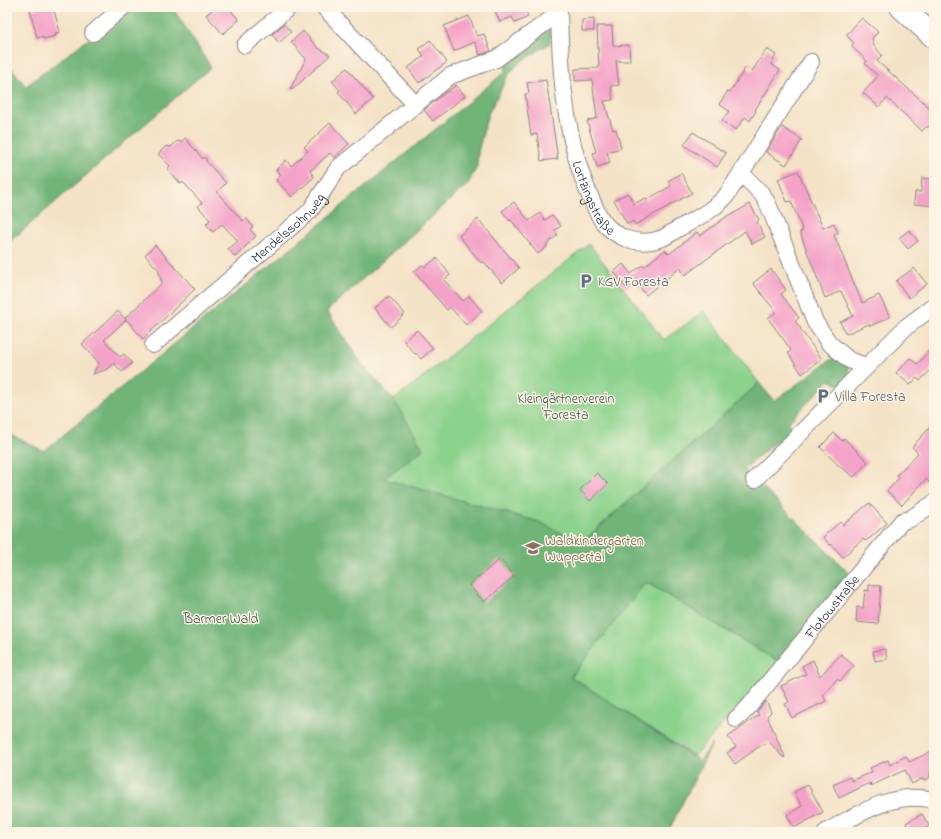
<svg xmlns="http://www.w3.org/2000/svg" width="941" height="839" font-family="'Indie Flower',sans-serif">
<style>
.green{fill:#8bd28c;stroke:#567a64}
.forest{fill:#70b478;stroke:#496b5a}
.building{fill:#f4a3c8}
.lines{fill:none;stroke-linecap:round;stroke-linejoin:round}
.street-casing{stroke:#8b8280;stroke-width:18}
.secondary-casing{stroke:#8b8280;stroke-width:24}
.street{stroke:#fff;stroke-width:16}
.secondary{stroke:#fff;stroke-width:22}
.labels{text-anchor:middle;stroke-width:3;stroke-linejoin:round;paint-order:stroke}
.street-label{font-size:14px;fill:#22223b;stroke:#fcf5e5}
.service-label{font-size:14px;fill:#4e5e75;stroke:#fcf5e5;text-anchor:start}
.park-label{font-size:14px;fill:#425753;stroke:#fcf5e5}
.education-label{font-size:14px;fill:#785e54;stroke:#fcf5e5;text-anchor:start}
</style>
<rect width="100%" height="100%" fill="#fcf5e5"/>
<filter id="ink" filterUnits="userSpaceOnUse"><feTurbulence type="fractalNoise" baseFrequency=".025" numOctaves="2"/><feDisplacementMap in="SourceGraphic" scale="8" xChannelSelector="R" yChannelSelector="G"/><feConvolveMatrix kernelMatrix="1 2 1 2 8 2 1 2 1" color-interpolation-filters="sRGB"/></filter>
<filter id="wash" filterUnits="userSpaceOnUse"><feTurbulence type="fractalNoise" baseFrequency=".012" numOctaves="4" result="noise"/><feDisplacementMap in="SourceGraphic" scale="16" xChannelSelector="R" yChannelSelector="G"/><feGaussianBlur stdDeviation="0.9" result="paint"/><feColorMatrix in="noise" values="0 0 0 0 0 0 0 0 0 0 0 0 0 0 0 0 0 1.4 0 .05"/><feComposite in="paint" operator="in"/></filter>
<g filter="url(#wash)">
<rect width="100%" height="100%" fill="#f4e2c6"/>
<path class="green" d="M589 244 664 340 704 311 759 383 581 543 539 522 383 479 423 449 394 400Z
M646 582 779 662 694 756 571 677Z"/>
<path class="forest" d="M130 7H172L211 67 7 244V62L24 84 25 87Z
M549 25 550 43 519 63 509 74 488 114 478 152 477 167 468 184 327 311 362 364 394 400 423 449 384 479 539 522 582 543 759 383 774 401 837 355C852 367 852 372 841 386L829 380 788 423 796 432 785 444 776 441 744 469 852 576 779 662 646 582 571 677 700 761 712 744 668 832H7V433L44 451 505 72 507 57Z"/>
<g id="blocks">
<path class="building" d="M41 7H53L60 32 55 33 56 36 43 39V36L37 38 30 10Z
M215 7H228L239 20 223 34 206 15Z
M503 7H535L526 11 528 17 515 23 512 17 500 22 495 11Z
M469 16 477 36 484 34 491 51 480 55 475 42 454 51 444 26Z
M862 18 878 32 872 38 874 46 882 55 877 61 931 109 930 110 934 113 933 126 926 127 922 131 887 98 879 107 863 93 878 76 865 64 867 61 851 46 854 43 846 35Z
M594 19V31H582V20Z
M284 24 291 32 279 43 272 34Z
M597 26H612L613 46 629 45 630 61H616L619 85 611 86 613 100 604 101 613 130 616 129 621 148 607 152 610 163 597 167 593 153 596 152 587 121 597 118 592 80 575 81V69L599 68Z
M303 31 317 47 330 55 292 90 290 89 306 59 291 42Z
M430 40 447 62 419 83 408 68 424 56 419 49Z
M767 49 776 55 771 64 780 70 755 110 756 111 750 121 745 117 736 130 722 121 729 111 719 104 728 91 730 92 746 67 752 71Z
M347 68 373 99 356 114 338 92 340 90 332 81Z
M546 80 558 159 541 161 537 134 531 135 525 94 529 93 527 83Z
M456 85 465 96 433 121 424 110 447 91V92Z
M330 123 349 144 334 158 330 153 310 171 314 177 292 197 276 180 281 175 276 170 286 160 291 166 308 151 304 147Z
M782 127 802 140 786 165 766 152Z
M693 132 726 153 717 167 684 145Z
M185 138 202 158H206V161L226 183 217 192 243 221 246 218 253 227 250 229 256 236 235 257 228 249 238 241 222 224 213 232 206 224 210 220 198 206 202 203 183 182 181 184 167 169 170 166 158 154 166 146 171 147 177 141 181 142Z
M798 171 823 228 834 223 838 233 834 235 862 303 879 295 890 317 870 326 869 324 846 334 840 322 853 316 841 291 825 298 806 249 800 232 803 231 791 201 787 202 778 179Z
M681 173 692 193 635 225 633 221 627 224 614 200 628 193 634 204 645 198 646 200 671 186 668 181Z
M922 178 934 179V206L914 204 915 192H921Z
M514 202 529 221 540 213 545 220 552 215 561 226 554 231 558 235 546 245 547 247 538 254 511 220 510 221 502 211Z
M750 204 759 220 757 222 765 237 752 244 745 231 685 275 680 268 646 295 635 281 626 288 614 272 623 264 631 274 641 266H645L665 250 669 254 697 232 700 236 730 214 731 215Z
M478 219 519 268 502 283 483 261 481 263 459 236Z
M909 230 918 241 908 249 899 238Z
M155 245 195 289 143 339 125 318 162 283 158 269 145 255Z
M437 258 450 275 444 280 463 301 469 296 482 311 466 325 450 307 447 310 414 272 422 265 425 267Z
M914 268 927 284 909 298 896 281Z
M771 269 786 290 781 294 799 318 795 321 801 329H800L822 359 802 374 788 353 791 350 768 318 776 312 753 283Z
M389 296 405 314 391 327 375 308Z
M118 311 126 320 104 340 120 357 124 354 132 363 122 372 114 363 108 369 93 374 99 363 82 344Z
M417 330 433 348 421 359 416 353 415 354 404 341Z
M934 346V366L920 381 917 378 910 385 896 373 910 358 917 364Z
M934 423V487L926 479 902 505 887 491 899 478 897 475 918 453 912 447Z
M834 433 842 441 844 438 868 462 854 477 838 465 820 447Z
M597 473 608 484 590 501 580 490Z
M869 503 887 523 870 538 865 541 863 539 843 557 831 544 830 545 823 537 840 522 843 525Z
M500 559 514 576 484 602 469 585Z
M869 585 881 586 878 624 856 622 857 607 863 608 865 590 869 591Z
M885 649 887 659 875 661 873 651Z
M841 654 854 666 840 681 837 679 823 695 826 701 792 718 785 704 789 702 781 686 806 674 802 666 813 660 820 676Z
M766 701 771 712 767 716 785 757 784 758 769 742 760 746 735 764 727 753 736 747 728 737 759 715 757 712Z
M934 750V768L931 769 929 778 924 780 921 779 912 784 905 770 877 783 871 786 870 783 839 798 833 785 850 777 852 781 872 772 870 768 888 760 890 765 906 756 909 762Z
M808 785 823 812 794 828 787 815 802 806 794 792Z
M922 814 929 826 920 832H911L906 823Z"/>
</g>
</g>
<g filter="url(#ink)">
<use href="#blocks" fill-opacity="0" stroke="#8b8280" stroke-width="1"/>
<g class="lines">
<g class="street-casing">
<g id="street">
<path d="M324 7 416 105"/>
<path id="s1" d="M559 7C560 68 564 132 587 189 592 200 596 212 603 222 617 239 639 246 660 239 666 237 671 233 676 230 693 220 713 211 726 196 731 189 736 181 741 173L761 193 768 204 815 322 829 343 849 360 866 366"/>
<path d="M93 33 123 7"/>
<path d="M245 45 289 7"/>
<path d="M741 173 811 62"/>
<path id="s2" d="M153 345 310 211 338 168 450 76 496 59 559 13"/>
<path d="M754 480 906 327 934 306"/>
<path id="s3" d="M736 719 746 710 902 521 910 519 934 503"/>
<path d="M826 832C859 814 894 790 934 800"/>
</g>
</g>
<g class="secondary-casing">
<path id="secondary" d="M901 7 934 37"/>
</g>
<use href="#street" class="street"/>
<use href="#secondary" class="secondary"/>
</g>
</g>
<defs>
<g id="parking-bare" transform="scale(1.2)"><path d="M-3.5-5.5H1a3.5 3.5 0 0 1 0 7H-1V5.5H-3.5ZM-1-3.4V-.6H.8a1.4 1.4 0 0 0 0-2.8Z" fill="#5c6f8a" stroke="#fcf5e5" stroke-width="2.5" paint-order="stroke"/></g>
<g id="school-bare" transform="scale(1.2)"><path d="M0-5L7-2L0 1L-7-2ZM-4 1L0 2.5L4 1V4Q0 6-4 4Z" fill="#8d6e63" stroke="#fcf5e5" stroke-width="2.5" paint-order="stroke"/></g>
</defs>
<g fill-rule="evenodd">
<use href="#parking-bare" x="586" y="281"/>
<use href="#parking-bare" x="823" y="396"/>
<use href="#school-bare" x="533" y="548"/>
</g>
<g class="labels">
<g class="street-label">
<text dy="5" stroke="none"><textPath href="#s1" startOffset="196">Lortzingstraße</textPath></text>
<text dy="5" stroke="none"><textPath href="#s2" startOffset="179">Mendelssohnweg</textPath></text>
<text dy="5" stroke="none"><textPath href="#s3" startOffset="148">Flotowstraße</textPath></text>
</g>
<g class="service-label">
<text x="598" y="286">KGV Foresta</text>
<text x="835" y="401">Villa Foresta</text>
</g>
<g class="park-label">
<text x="566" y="403">Kleingärtnerverein<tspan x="566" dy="16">Foresta</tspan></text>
<text x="221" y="623">Barmer Wald</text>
</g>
<g class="education-label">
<text x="545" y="545">Waldkindergarten<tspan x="545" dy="16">Wuppertal</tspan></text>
</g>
</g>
<rect width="941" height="839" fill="none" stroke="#fcf5e5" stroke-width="24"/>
</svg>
